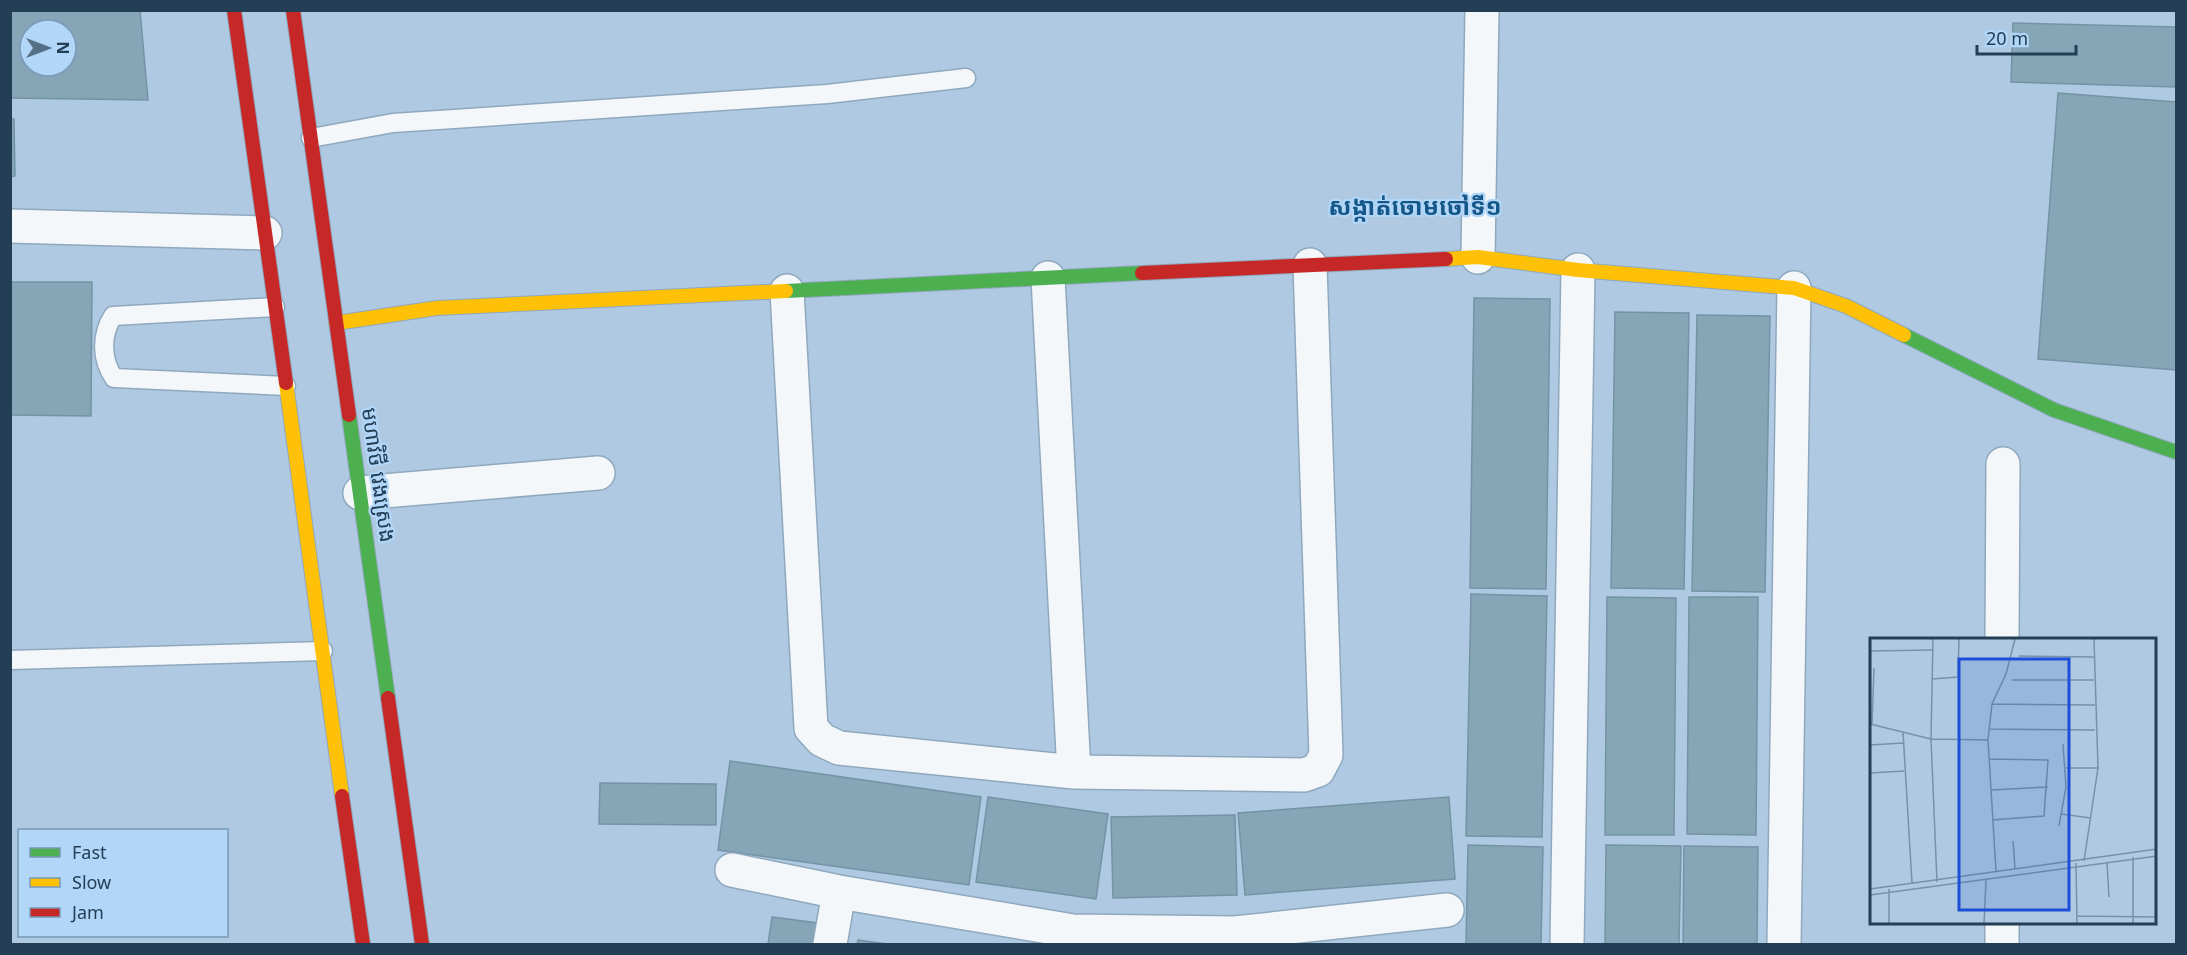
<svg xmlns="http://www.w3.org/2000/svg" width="2187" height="955" font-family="Georgia,'Noto Sans Khmer',serif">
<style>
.building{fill:#86a5b7;stroke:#7394a5;stroke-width:1.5;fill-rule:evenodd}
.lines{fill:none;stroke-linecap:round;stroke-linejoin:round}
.lane-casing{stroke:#90a8bd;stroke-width:21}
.street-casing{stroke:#90a8bd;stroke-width:36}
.fast-casing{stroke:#90a8bd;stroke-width:16}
.slow-casing{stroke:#90a8bd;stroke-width:16}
.jam-casing{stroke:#90a8bd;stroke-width:16}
.lane{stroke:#f3f7fa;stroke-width:18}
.street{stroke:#f3f7fa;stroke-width:33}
.fast{stroke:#4caf50;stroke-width:14}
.slow{stroke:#ffc107;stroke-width:14}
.jam{stroke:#c62828;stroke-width:14}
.labels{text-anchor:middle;stroke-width:4.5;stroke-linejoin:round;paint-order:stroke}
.street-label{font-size:21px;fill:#233e55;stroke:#b1d6f8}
.quarter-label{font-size:24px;font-weight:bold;fill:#145788;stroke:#b1d6f8}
.inset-road{fill:none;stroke:#7691a9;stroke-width:1.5}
.view{fill:#1d4ed8;fill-opacity:0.15;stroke:#1d4ed8;stroke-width:3}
.inset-edge{fill:none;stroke:#233e55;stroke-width:3}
</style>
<rect width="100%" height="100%" fill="#aec9e1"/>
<path class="building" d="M10 10H140L148 100 10 98ZM30 30H66V66H30Z
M2013 23 2176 27V87L2011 82Z
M2058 93 2176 102V370L2038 359Z
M10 119H14L15 176 10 177Z
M10 282H92L91 416 10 415Z
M1474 298 1550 299 1546 589 1470 588Z
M1615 312 1689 313 1684 589 1611 588Z
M1697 315 1770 316 1765 592 1692 591Z
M1471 594 1547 596 1542 837 1466 836Z
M1607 597 1676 598 1674 835H1605Z
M1689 597H1758L1756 835 1687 834Z
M730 761 981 797 969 885 718 850Z
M600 783 716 784V825L599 824Z
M988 797 1108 814 1096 899 976 882Z
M1449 797 1455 879 1245 895 1238 813Z
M1235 815 1237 895 1113 898 1111 817Z
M1468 845 1543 847 1541 944H1466Z
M1606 845 1681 846 1679 944H1605Z
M1684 846 1758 847 1757 944H1683Z
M772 917 818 923 815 944H768Z
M858 940 887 944H857Z"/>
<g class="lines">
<g class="lane-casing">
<path id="lane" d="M311 138 393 123 827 94 966 78
M275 307 113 316C101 335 101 359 114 378L286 386
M10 660 323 651"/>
</g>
<g class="street-casing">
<path id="street" d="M10 226 265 233
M1478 257 1482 10
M1048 278 1074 772
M787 291 811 728 822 740 839 748 1074 772 1304 775 1318 770 1326 755 1310 265
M360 493 598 473
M2002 640 2003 464
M732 870 839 892 1073 931 1235 933 1447 910
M830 944 839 892
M1567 944 1578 270
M1784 944 1794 288
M2002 944V924"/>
</g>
<g class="fast-casing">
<path id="fast" d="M786 291 1142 273
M1904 335 2054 410 2176 452
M349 415 388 698"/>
</g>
<g class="slow-casing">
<path id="slow" d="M1446 259 1478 257 1578 270 1794 288 1846 306 1904 335
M336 323 437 308 786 291
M286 383 342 796"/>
</g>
<g class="jam-casing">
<path id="jam" d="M234 10 286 383
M293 10 349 415
M1142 273 1446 259
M388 698 422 944
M342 796 363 944"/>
</g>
<use href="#lane" class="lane"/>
<use href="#street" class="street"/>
<use href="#fast" class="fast"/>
<use href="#slow" class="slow"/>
<use href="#jam" class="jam"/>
</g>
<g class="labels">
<g class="street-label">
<text transform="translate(378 475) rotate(82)" y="7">មហាវិថី វេងស្រេង</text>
</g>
<g class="quarter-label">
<text x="1415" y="215">សង្កាត់ចោមចៅទី១</text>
</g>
</g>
<g transform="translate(1870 638)">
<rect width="286" height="286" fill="#aec9e1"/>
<path class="inset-road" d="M63 1 61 101 67 244M0 13 62 12M149 18 224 19M62 41 88 39 89 1M142 42H224M122 66 225 67M0 86 61 101 118 102M2 87 4 30M120 91 225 92M33 94 42 245M0 107 33 105M119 121 178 122 174 178 122 182M196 130H228M0 135 34 133M121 152 178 149M191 176 221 180M189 188 196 149 193 106M143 203 145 231M263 219V286M214 223 228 130 224 1M206 225 207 286M237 225 239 259M126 233 118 102 122 66 136 36 145 1M0 251 287 211M19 251V286M0 257 287 218M207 278 287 279M114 286 116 242"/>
<path class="view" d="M89 21H199V272H89Z"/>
<rect width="286" height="286" class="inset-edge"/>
</g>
<rect width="2187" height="955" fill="none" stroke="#233e55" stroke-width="24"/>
<rect x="18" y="829" width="210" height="108" fill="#b1d6f8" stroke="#7899b7" stroke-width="1.5"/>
<rect x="30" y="848" width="30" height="9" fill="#4caf50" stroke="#7899b7" stroke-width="1.5"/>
<text x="72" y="859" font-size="18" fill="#233e55">Fast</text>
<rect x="30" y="878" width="30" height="9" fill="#ffc107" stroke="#7899b7" stroke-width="1.5"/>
<text x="72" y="889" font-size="18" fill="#233e55">Slow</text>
<rect x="30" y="908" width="30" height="9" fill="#c62828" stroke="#7899b7" stroke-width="1.5"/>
<text x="72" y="919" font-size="18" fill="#233e55">Jam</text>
<g transform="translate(48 48) rotate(90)"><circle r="28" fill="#b1d6f8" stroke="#7899b7" stroke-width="1.5"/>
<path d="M0-4.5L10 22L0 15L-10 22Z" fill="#546f86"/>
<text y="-9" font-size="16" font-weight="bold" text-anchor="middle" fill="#233e55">N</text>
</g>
<path d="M1977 45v9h99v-9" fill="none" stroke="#233e55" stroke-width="3"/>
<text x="1986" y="45" font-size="18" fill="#233e55" stroke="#b1d6f8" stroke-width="4.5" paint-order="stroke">20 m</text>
</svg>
